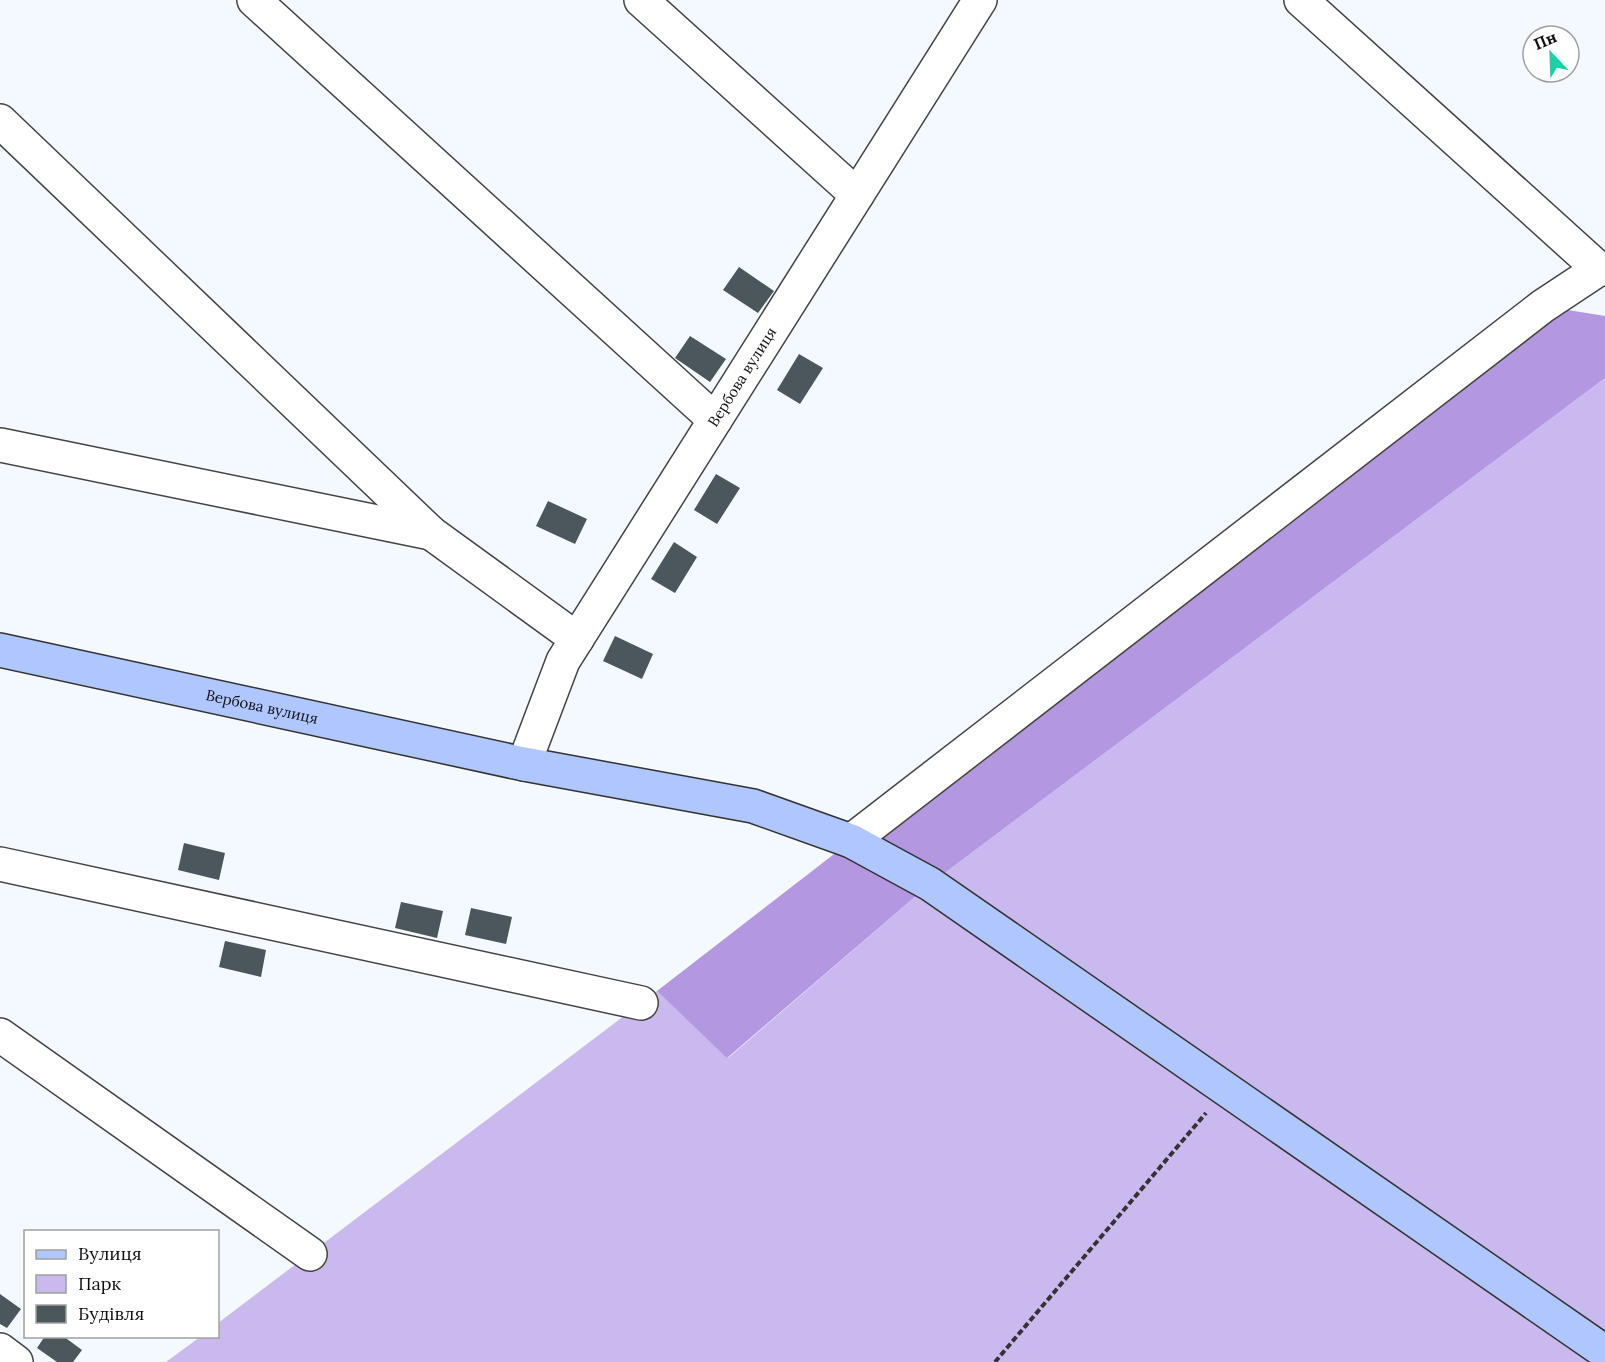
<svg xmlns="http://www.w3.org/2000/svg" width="1605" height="1362" font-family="Lora,serif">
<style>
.green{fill:#cab9ee}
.forest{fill:#b397e0}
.building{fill:#4c575b}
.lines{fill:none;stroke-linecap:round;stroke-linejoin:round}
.street-casing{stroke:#444;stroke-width:36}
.secondary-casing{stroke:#333;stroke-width:36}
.path{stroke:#333;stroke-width:4;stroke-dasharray:6 3;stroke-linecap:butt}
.street{stroke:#fff;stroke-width:33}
.secondary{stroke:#afc6ff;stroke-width:33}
.labels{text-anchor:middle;stroke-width:6;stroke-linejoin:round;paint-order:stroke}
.street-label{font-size:15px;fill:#111;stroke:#fff}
</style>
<rect width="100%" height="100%" fill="#f4f8ff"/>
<path class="green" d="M1605 378V1362H166L200 1337 218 1336V1323L657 991 728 1058 930 884Z"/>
<path class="forest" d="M1543 306 1605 316V378L930 884 727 1058 657 991Z"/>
<path class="building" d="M739 267 774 291 758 313 723 290Z
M690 336 726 359 710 382 675 358Z
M799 354 823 368 800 404 777 390Z
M716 474 740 488 717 524 694 510Z
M548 501 587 519 575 544 536 526Z
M674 542 697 557 675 593 651 579Z
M615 636 653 654 642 679 603 661Z
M184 843 225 853 219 880 178 870Z
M401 902 443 911 437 938 395 928Z
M471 908 512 917 506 944 465 935Z
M225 941 266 950 261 977 219 967Z
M0 1294 21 1309 7 1328 0 1324Z
M45 1336H63L82 1350 73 1362H57L37 1348Z"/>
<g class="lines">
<g class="street-casing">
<g id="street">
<path d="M254 0 715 420"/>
<path d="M641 0 857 195"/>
<path d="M1301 0 1599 269"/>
<path d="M0 121 431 533 577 639"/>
<path d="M0 445 431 533"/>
<path id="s1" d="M524 764 563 661 980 0"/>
<path d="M851 841 1543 306 1599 269H1605"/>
<path d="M0 864 641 1003"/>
<path d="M0 1035 310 1254"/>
<path d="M0 1350 16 1362"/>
</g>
</g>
<g class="secondary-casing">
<g id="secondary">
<path id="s2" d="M0 650 524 764 753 806 851 841 930 884 1605 1352"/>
</g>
</g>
<path class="path" d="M995 1362 1206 1113"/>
<use href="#street" class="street"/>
<use href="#secondary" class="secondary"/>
</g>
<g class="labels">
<g class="street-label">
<text dy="5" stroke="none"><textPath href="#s1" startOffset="446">Вербова вулиця</textPath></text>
<text dy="5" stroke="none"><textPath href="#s2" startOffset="268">Вербова вулиця</textPath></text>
</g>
</g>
<rect x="24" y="1230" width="195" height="108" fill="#ffffff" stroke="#a0a0a0" stroke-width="1.5"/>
<rect x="36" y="1250" width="30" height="9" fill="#afc6ff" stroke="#a0a0a0" stroke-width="1.5"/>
<text x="78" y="1260" font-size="18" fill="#111111">Вулиця</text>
<rect x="36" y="1275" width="30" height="18" fill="#cab9ee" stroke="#a0a0a0" stroke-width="1.5"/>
<text x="78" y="1290" font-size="18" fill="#111111">Парк</text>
<rect x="36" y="1305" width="30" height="18" fill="#4c575b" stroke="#a0a0a0" stroke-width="1.5"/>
<text x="78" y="1320" font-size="18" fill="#111111">Будівля</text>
<g transform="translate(1551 54) rotate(337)"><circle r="28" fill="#ffffff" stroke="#a0a0a0" stroke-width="1.5"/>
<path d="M0-4.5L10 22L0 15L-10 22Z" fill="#1bcfa7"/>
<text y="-9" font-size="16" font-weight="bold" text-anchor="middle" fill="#111111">Пн</text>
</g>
</svg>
